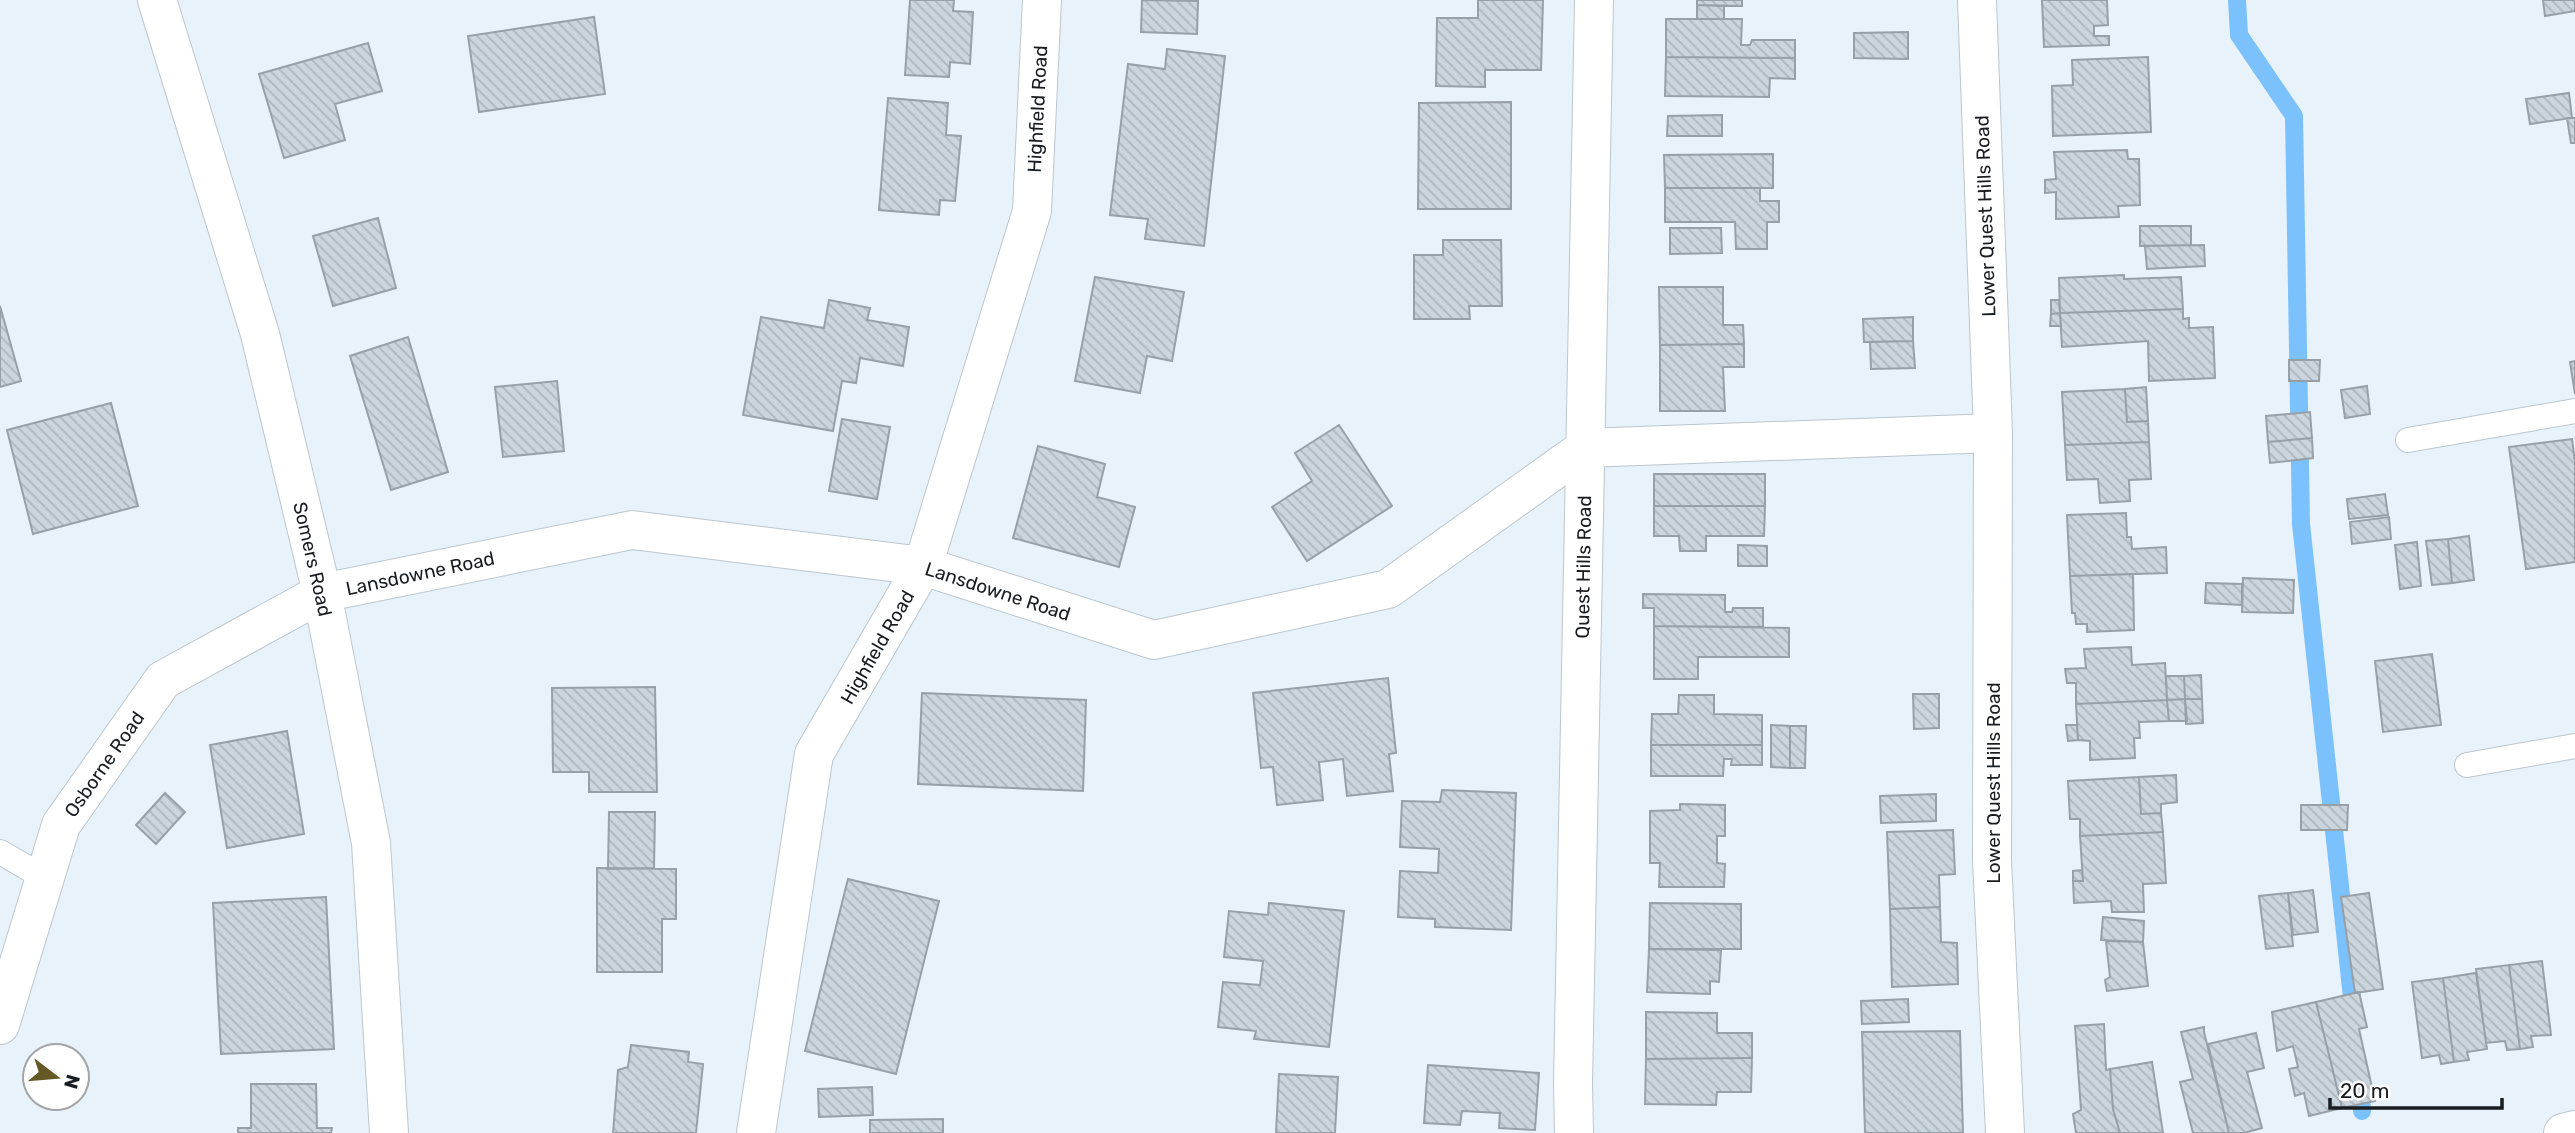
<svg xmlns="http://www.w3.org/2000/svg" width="2575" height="1133" font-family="Rubik,sans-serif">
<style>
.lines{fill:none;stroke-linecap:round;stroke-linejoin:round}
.stream{stroke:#7bc1fb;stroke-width:18}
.building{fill:url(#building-back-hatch);stroke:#97a0a8;stroke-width:2}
.lane-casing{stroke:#bcc6ce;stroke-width:26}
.street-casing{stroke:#bcc6ce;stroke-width:40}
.secondary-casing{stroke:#bcc6ce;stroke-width:40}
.lane{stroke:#fff;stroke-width:24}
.street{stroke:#fff;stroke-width:38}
.secondary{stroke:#fff;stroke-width:38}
.labels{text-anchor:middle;stroke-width:5;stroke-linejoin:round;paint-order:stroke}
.street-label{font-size:19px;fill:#191c20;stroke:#fff}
</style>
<defs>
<pattern id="building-back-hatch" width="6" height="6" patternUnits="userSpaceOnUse" patternTransform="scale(1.75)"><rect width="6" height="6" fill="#cbd5dd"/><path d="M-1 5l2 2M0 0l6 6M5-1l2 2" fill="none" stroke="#aeb6bd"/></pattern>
</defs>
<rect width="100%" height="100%" fill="#e8f2fa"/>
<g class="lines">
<path class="stream" d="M2237 0 2239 35 2294 116 2301 524 2354 1016
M2360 1082 2362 1111"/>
</g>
<path class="building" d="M910 0H954L953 11 973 12 970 64 950 62 949 77 905 75Z
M1142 0 1198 1 1197 34 1141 32Z
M1478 0H1543L1541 70H1485V87L1436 86 1437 18H1478Z
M1697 0H1742V6L1697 5Z
M2042 0H2107L2108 25 2094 26V36H2109V45L2044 47Z
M2543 0H2575V11L2545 16Z
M1697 5 1724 6V19H1697Z
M594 17 605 94 479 112 468 36Z
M1666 19H1742L1741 45H1750L1752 40H1795V58L1666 57Z
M1908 32V59L1854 58V33Z
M368 43 382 91 335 104 345 140 284 158 259 74Z
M1167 49 1225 56 1204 246 1145 239 1148 219 1110 215 1128 64 1165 69Z
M1666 57 1795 58V79L1770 78 1769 97 1665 96Z
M2148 57 2151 132 2053 136 2052 86 2073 85 2072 60Z
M2569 93 2572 118 2530 124 2526 99Z
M888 98 948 103 946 135 961 136 955 201 940 200 939 215 879 210Z
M1511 102V209H1418L1419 103Z
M1722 115V136H1667L1668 116Z
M2567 118H2575V143H2571Z
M2127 150 2128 159H2139L2140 205 2118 206 2119 217 2056 219V192L2045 193V180L2056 179 2054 152Z
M1773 154V188H1665L1664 155Z
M1665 188H1760V201H1779V222H1767V249H1736L1735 222H1665Z
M378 218 396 288 333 306 313 236Z
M2140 226H2191V245L2140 246Z
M1670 228H1721L1722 253 1670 254Z
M1443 240H1501L1502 306H1469L1470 319H1414V255H1443Z
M2204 245 2205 266 2147 269 2145 246Z
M2124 275V279L2181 277 2183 309 2060 313 2059 278Z
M1095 277 1184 292 1172 361 1147 356 1140 393 1075 381Z
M1659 287H1723V325H1743L1744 344 1660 345Z
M829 300 870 308 867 320 909 327 903 366 860 358 856 383 842 381 833 431 743 415 761 317 824 328Z
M2051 300H2059L2060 313 2051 314Z
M0 306 21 381 0 387Z
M2183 309V319L2189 318V328L2213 327 2215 378 2149 381 2148 341 2062 347 2060 313Z
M2060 313 2061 326H2050L2051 314Z
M1913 317V341L1864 342 1863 319Z
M408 337 448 472 391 490 350 356Z
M1913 341 1915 368 1871 369 1870 342Z
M1744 344V367H1723L1725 411H1660V345Z
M2289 360H2320L2319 381H2289Z
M2575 361V394L2570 362Z
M557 381 564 451 503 457 495 387Z
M2367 386 2370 414 2345 418 2341 390Z
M2146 387 2148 421 2127 422 2125 389Z
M2125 389 2127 422 2148 421 2149 442 2065 445 2062 392Z
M111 403 138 506 33 534 7 430Z
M2310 412 2312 438 2268 442 2266 416Z
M842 419 890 427 877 499 829 491Z
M1339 425 1392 506 1307 561 1272 507 1312 481 1295 453Z
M2312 438 2313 458 2270 463 2268 442Z
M2572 439 2575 462V562L2526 569 2509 447Z
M2149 442 2151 479 2129 480 2130 501 2100 503 2098 479 2067 480 2065 445Z
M1038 446 1105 464 1097 497 1135 507 1119 567 1013 538Z
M1654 474H1765V506H1654Z
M2385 494 2388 515 2349 519 2347 499Z
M1654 506H1765L1764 536H1706V551H1680L1679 536H1654Z
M2126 513 2127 537H2131L2132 549 2166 547 2167 573 2070 576 2067 515Z
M2389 517 2391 539 2352 544 2350 522Z
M2469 536 2474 580 2452 583 2448 539Z
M2448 539 2452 583 2432 585 2426 541Z
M2417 542 2421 586 2400 589 2395 545Z
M1738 545 1767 546V566H1738Z
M2133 574 2134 630 2087 632V624H2076L2075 613H2072L2070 576Z
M2243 578 2294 580 2293 613 2242 612Z
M2206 583 2242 584V605L2205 603Z
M1643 594 1725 595V612H1732L1733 608H1763V627L1654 626V608H1643Z
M1654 626 1789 628V657H1698V679H1654Z
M2131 647 2132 665 2165 663 2167 700 2076 704V683H2067L2065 669 2086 668 2084 649Z
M2432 654 2441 725 2383 732 2375 661Z
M2201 675 2202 699H2185L2184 676Z
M2166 676H2184L2185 699 2167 700Z
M1388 678 1396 753 1389 754 1393 791 1347 796 1343 759 1319 762 1323 800 1277 805 1273 767 1261 768 1253 693Z
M655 687 657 792H589V772H553L552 688Z
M922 693 1086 700 1083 791 918 784Z
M1913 694H1939V728L1914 729Z
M1679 695H1714V714L1762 715V745H1651L1652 714H1678Z
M2185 699H2202L2203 723 2186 724Z
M2185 699 2187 721H2169L2167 700Z
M2167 700 2169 721 2139 722 2140 738H2134L2135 758 2090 760V741L2078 740 2076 704Z
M1771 725 1790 726V768L1771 767Z
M2066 725H2077L2078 740 2068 741Z
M1790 726H1806L1805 768H1790Z
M287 731 304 834 227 848 210 745Z
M1651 745H1762V765H1731L1732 759H1724L1723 776H1651Z
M2176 775 2177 802 2161 804V813L2141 814 2139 777Z
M2139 777 2141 814 2161 813 2163 832 2080 836V819H2070L2068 781Z
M1442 790 1516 793 1511 930 1435 927V919L1398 917 1400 871 1438 873 1439 849 1400 847 1402 801 1440 802Z
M165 793 185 812 156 844 136 825Z
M1936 794V821L1881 823 1880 796Z
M1680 804 1725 805V836H1717V863L1725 864 1724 887H1659L1660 863H1650V811L1680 810Z
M2301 805H2348L2347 830H2301Z
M609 812H655L654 868 608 869Z
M1953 830 1955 874 1939 875 1940 907 1890 909 1887 832Z
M2163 832 2166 883 2143 884 2144 912H2112L2111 901 2074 903 2073 881H2083L2080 836Z
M597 868 676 869V919H662V972H597Z
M2082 870 2083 881H2073V871Z
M848 879 939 901 896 1074 805 1051Z
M2313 890 2318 932 2293 935 2288 893Z
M2288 893 2293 946 2266 949 2259 896Z
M2369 893 2383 989 2355 993 2341 897Z
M326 897 334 1049 221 1054 213 903Z
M1269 903 1344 911 1329 1047 1254 1039 1256 1031 1218 1027 1223 982 1260 985 1263 961 1224 957 1229 911 1268 915Z
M1650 903 1741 904V949H1649Z
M1940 907 1941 942 1957 943 1958 984 1892 987 1890 909Z
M2103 917 2144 921 2143 942 2101 940Z
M2106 941 2143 942 2148 986 2107 991 2105 980 2110 977Z
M1649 949 1721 950 1719 982 1710 981V994L1647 992Z
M2542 961 2551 1035 2531 1036 2533 1047 2520 1049 2509 965Z
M2509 965 2520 1049 2507 1050 2505 1041 2486 1043 2476 969Z
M2476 973 2487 1049 2467 1052 2469 1060 2454 1062 2443 978Z
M2443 978 2454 1062 2441 1064 2439 1055 2422 1058 2412 982Z
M2359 992 2367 1027 2359 1029 2375 1101 2342 1108 2316 1002Z
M1908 999 1909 1022 1862 1024 1861 1001Z
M2316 1002 2342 1108 2309 1116 2304 1093 2295 1096 2289 1069 2298 1067 2293 1046 2277 1051 2272 1012Z
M1646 1012 1717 1013V1033H1752V1058L1646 1059Z
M2104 1024 2106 1070 2110 1069 2113 1109 2120 1133H2076L2073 1114 2081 1110 2075 1026Z
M2204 1027V1032L2229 1133H2193L2180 1082 2193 1079 2181 1032Z
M1960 1031 1963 1133H1865L1862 1032Z
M2256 1033 2264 1068 2247 1072 2262 1128 2244 1133H2229L2208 1044Z
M631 1045 689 1052 688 1062 703 1064 696 1133H613L618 1070 628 1067Z
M1752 1058 1751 1092H1717L1716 1105 1645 1104 1646 1059Z
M2152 1062 2163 1133H2120L2113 1109 2110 1069Z
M1428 1065 1539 1073 1535 1130 1499 1128 1500 1113 1462 1111 1460 1125 1424 1123Z
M1279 1074 1338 1077 1335 1133H1276Z
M251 1084H316L317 1128H332L331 1133H238V1128H251Z
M872 1087 873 1115 819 1117 818 1089Z
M943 1119V1133H870V1120Z"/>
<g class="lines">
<g class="lane-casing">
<path id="lane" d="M2408 440 2575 411
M2467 765 2575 746
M0 852 45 878"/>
</g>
<g class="street-casing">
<path id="street" d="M157 0 260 334 322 593 371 843 389 1133
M1977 0 1993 433 1992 860 2005 1133
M0 1025 61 825 163 680 322 593 632 530 923 566 1154 640 1388 589 1585 448 1993 433
M756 1133 814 754 923 566 1032 211 1042 0
M1574 1133 1573 1083 1594 0"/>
</g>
<g class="secondary-casing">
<path id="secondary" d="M2563 1133 2575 1130"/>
</g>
<use href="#lane" class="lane"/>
<use href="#street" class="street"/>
<use href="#secondary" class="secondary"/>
</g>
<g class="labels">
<g class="street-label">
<text transform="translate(1037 109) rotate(-87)" y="7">Highfield Road</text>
<text transform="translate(1985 216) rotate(-92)" y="7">Lower Quest Hills Road</text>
<text transform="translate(313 559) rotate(77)" y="7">Somers Road</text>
<text transform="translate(1583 567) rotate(-89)" y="7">Quest Hills Road</text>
<text transform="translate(420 573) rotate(-12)" y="7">Lansdowne Road</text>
<text transform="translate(998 591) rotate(18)" y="7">Lansdowne Road</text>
<text transform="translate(877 647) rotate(-60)" y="7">Highfield Road</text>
<text transform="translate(104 764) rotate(-55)" y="7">Osborne Road</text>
<text transform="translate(1993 783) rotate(-90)" y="7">Lower Quest Hills Road</text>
</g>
</g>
<g transform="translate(56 1077) rotate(106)"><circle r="33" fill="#ffffff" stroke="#a3a4a6" stroke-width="2"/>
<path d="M0-5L12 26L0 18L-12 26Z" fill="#645925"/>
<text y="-10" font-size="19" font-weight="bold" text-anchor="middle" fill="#191c20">N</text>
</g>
<path d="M2330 1098v10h172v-10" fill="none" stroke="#191c20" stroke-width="3.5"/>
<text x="2340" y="1098" font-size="21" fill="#191c20" stroke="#ffffff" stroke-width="5" paint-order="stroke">20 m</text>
</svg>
